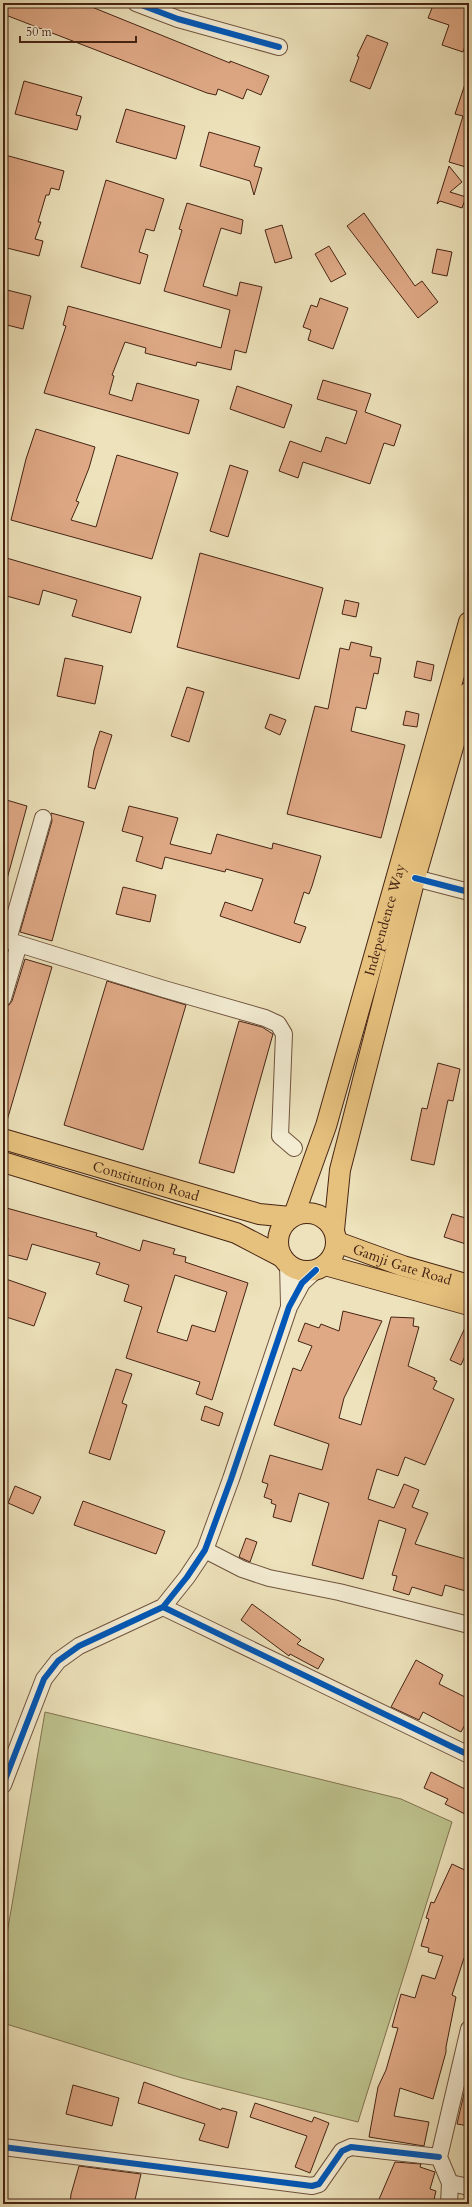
<svg xmlns="http://www.w3.org/2000/svg" width="472" height="2207" font-family="Cardo,serif">
<style>
.green{fill:#bdc28d;stroke:#827350}
.building{fill:#dfa986;stroke:#462414;fill-rule:evenodd}
.lines{fill:none;stroke-linecap:round;stroke-linejoin:round}
.minor-casing{stroke:#70543e;stroke-width:18}
.major-casing{stroke:#462414;stroke-width:22}
.minor{stroke:#f3ecd3;stroke-width:16}
.major{stroke:#e6c17e;stroke-width:20}
.cycleway-casing{stroke:#f3ecd3;stroke-width:8}
.cycleway{stroke:#0057b8;stroke-width:6}
.labels{text-anchor:middle;stroke-width:3;stroke-linejoin:round;paint-order:stroke}
.street-label{font-size:14px;fill:#462414;stroke:#f3ecd3}
</style>
<rect width="100%" height="100%" fill="#ede2bb"/>
<filter id="stains"><feTurbulence type="fractalNoise" baseFrequency=".005" numOctaves="4"/><feColorMatrix values="0 0 0 0 .2 0 0 0 0 .09 0 0 0 0 .02 0 0 0 .5 -.17"/></filter>
<radialGradient id="worn" r=".72"><stop offset=".6" stop-color="#630" stop-opacity="0"/><stop offset="1" stop-color="#630" stop-opacity=".3"/></radialGradient>
<path class="green" d="M45 1712 401 1799 452 1822 358 2122 182 2078 3 2023V1957Z"/>
<path class="building" d="M3 3H82L230 63V61L269 76 261 95 247 89 243 99 218 89 216 95 207 93 3 14Z
M434 3H469V35L463 52 442 45 449 25 428 18Z
M367 35 388 43 370 89 350 81 359 57 357 56Z
M467 78H469V168L449 162 463 116 455 114Z
M24 81 82 97 76 115 81 116 77 130 15 114Z
M126 109 185 126 176 159 116 142Z
M209 132 260 147 254 166 262 168 254 195 250 181 200 166Z
M5 155 64 171 59 190 51 188 49 195H46L38 222H41L35 239 43 241 39 256 3 247V164Z
M449 166 462 182 450 192 466 197 462 208 440 201 437 204Z
M106 180 164 199 154 231 146 229 139 252 148 255 140 284 81 267Z
M187 203 243 220 241 234 221 228 203 286 237 296 240 282 262 287 246 353 235 350 231 370 197 362 196 366 145 353 146 348 125 342 112 375 114 376 109 394 132 401 137 383 199 400 189 434 44 393 66 326 63 325 68 306 221 348 230 310 164 291 182 230 179 229Z
M364 213 415 286 422 281 438 302 418 318 347 226Z
M282 225 292 258 275 263 265 230Z
M329 246 346 274 331 282 315 254Z
M437 249 452 252 447 276 432 273Z
M3 289 31 296 23 329 3 324 6 308 3 307Z
M320 298 348 308 333 349 308 340 311 330 303 327 311 305 317 307Z
M323 380 371 394 365 412 401 425 394 446 384 443 370 484 303 462 298 478 279 471 290 441 321 452 326 437 346 444 357 411 317 399Z
M237 386 292 405 284 428 230 409Z
M36 429 95 447 89 468 76 501 79 502 71 520 96 527 117 455 178 473 152 559 11 520 26 459Z
M230 465 248 471 228 537 210 531Z
M200 553 323 588 299 679 177 647Z
M3 557 141 597 131 633 72 616 77 600 43 590 39 605 3 595Z
M345 600 359 603 356 617 342 614Z
M351 642 372 647 370 656 381 658 378 674 374 673 366 709 356 707 351 731 405 745 381 838 287 814 315 706 328 709 340 648 349 650Z
M65 658 103 666 95 704 57 696Z
M417 661 434 665 431 681 414 677Z
M187 687 204 692 189 742 171 736Z
M406 711 419 714 417 727 403 725Z
M270 714 286 720 280 735 265 728Z
M100 731 112 735 95 789 88 787 94 750Z
M3 799 27 806 7 879H3Z
M129 806 178 818 170 844 211 854 217 834 272 849 273 843 321 856 312 886 309 894 304 892 294 923 306 927 300 943 220 916 225 902 252 911 263 879 226 869 225 872 165 857 162 869 136 861 143 837 122 831Z
M51 813 84 822 52 941 20 932 52 821Z
M123 887 156 895 150 922 116 914Z
M25 959 52 967 6 1124 3 1123V1007L9 1005 12 1001Z
M107 981 186 1005 143 1150 64 1125Z
M239 1021 262 1027 273 1034 234 1173 199 1163Z
M438 1063 460 1069 453 1101 448 1100 434 1165 411 1160 422 1108 427 1109Z
M3 1207 97 1233 96 1236 140 1251 143 1240 175 1249 173 1254 186 1257 185 1262 248 1283 212 1400 196 1394 200 1382 126 1358 142 1307 124 1301 129 1285 96 1274 100 1263 32 1244 27 1260 4 1254 8 1238 3 1236ZM175 1275 227 1292 215 1332 192 1325 187 1341 157 1332Z
M452 1214 469 1219V1245L444 1237Z
M3 1278 46 1293 34 1326 3 1316Z
M343 1311 382 1321 344 1398 339 1418 361 1425 391 1317 414 1318 413 1326 419 1327 408 1366 435 1378 434 1380 437 1381 433 1389 454 1399 425 1465 405 1457 398 1476 377 1469 368 1499 394 1508 404 1484 419 1490 412 1507 428 1513 415 1544 469 1560V1592L445 1585 442 1596 412 1587 409 1595 393 1590 397 1576 392 1575 406 1529 379 1520 363 1579 312 1565 329 1503 299 1493 291 1522 273 1517 276 1505 271 1503 272 1500 264 1497 268 1484 262 1482 270 1455 322 1470 329 1444 274 1425 293 1368 301 1371 312 1346 298 1341 305 1323 319 1328 321 1324 339 1331Z
M469 1319V1347L461 1365 450 1360Z
M116 1369 132 1374 122 1403 127 1405 110 1460 89 1453Z
M205 1406 223 1413 219 1426 201 1420Z
M15 1486 41 1497 33 1514 8 1503Z
M83 1501 165 1531 156 1554 74 1525Z
M246 1538 257 1542 250 1562 239 1557Z
M252 1604 301 1640 297 1644 324 1659 318 1669 290 1654 289 1656 241 1620Z
M416 1660 443 1675 439 1684 469 1699V1717L461 1732 423 1712 419 1720 391 1707Z
M431 1772 469 1791V1816L445 1804 448 1799 424 1788Z
M452 1864 469 1872V1950L466 1958H464L452 1995 456 1997 446 2047V2052L433 2099 400 2088 394 2116 429 2122 424 2146 369 2137 378 2087 386 2070 398 2028 392 2027 401 1994 415 1998 422 1975 435 1979 443 1956 428 1952 429 1948 421 1946 429 1919 426 1918 431 1902 434 1903Z
M467 2081H469V2126L457 2124Z
M144 2082 221 2110 222 2108 237 2112 228 2148 199 2140 205 2124 138 2103Z
M73 2085 119 2098 112 2126 66 2114Z
M255 2103 312 2122 314 2117 329 2123 310 2173 295 2167 307 2136 250 2117Z
M395 2162 421 2164 420 2167 435 2172 430 2189 436 2191 433 2204H377Z
M79 2166 141 2174 134 2204H70L71 2194Z"/>
<g class="lines">
<g class="minor-casing">
<path id="minor" d="M136 3 178 19 279 47
M415 878 469 892
M3 939 164 989 265 1018 278 1024 284 1034 280 1136 294 1148
M8 940 43 818
M3 998 19 944
M288 1264 289 1305
M205 1550 242 1569 269 1578 339 1592 469 1625
M163 1607 469 1755
M3 1785 44 1679 58 1661 79 1646 163 1607 187 1577 205 1550 231 1479 289 1307 302 1283 316 1270
M3 2147 312 2186 319 2184 342 2151 351 2147 439 2157
M450 2183 469 2187
M449 2204 450 2183 439 2157 469 2029"/>
</g>
<g class="major-casing">
<g id="major">
<path id="s1" d="M3 1139 259 1214 290 1217"/>
<path d="M3 1162 236 1233 282 1257"/>
<circle cx="307" cy="1242" r="29"/>
<path id="s2" d="M294 1215 326 1126 469 622"/>
<path d="M334 1230 340 1170 415 878 469 692"/>
<path id="s3" d="M337 1242 403 1266 469 1285"/>
<path d="M325 1265 469 1305"/>
</g>
</g>
<use href="#minor" class="minor"/>
<use href="#major" class="major"/>
<g class="cycleway-casing">
<path id="cycleway" d="M136 3 178 19 279 47
M415 878 469 892
M163 1607 469 1755
M3 1785 44 1679 58 1661 79 1646 163 1607 187 1577 205 1550 231 1479 289 1307 302 1283 316 1270
M3 2147 312 2186 319 2184 342 2151 351 2147 439 2157"/>
</g>
<use href="#cycleway" class="cycleway"/>
</g>
<g class="labels">
<g class="street-label">
<text dy="5" stroke="none"><textPath href="#s2" startOffset="309">Independence Way</textPath></text>
<text dy="5" stroke="none"><textPath href="#s1" startOffset="149">Constitution Road</textPath></text>
<text dy="5" stroke="none"><textPath href="#s3" startOffset="69">Gamji Gate Road</textPath></text>
</g>
</g>
<rect width="472" height="2207" fill="none" stroke="#ede2bb" stroke-width="16"/>
<rect x="4" y="4" width="464" height="2199" fill="none" stroke="#462414" stroke-width="2"/>
<rect x="8" y="8" width="456" height="2191" fill="none" stroke="#462414"/>
<path d="M20 36v6h116v-6" fill="none" stroke="#462414" stroke-width="2"/>
<text x="26" y="36" font-size="12" fill="#462414" stroke="#f3ecd3" stroke-width="3" paint-order="stroke">50 m</text>
<rect width="100%" height="100%" filter="url(#stains)"/>
<rect width="100%" height="100%" fill="url(#worn)"/>
</svg>
